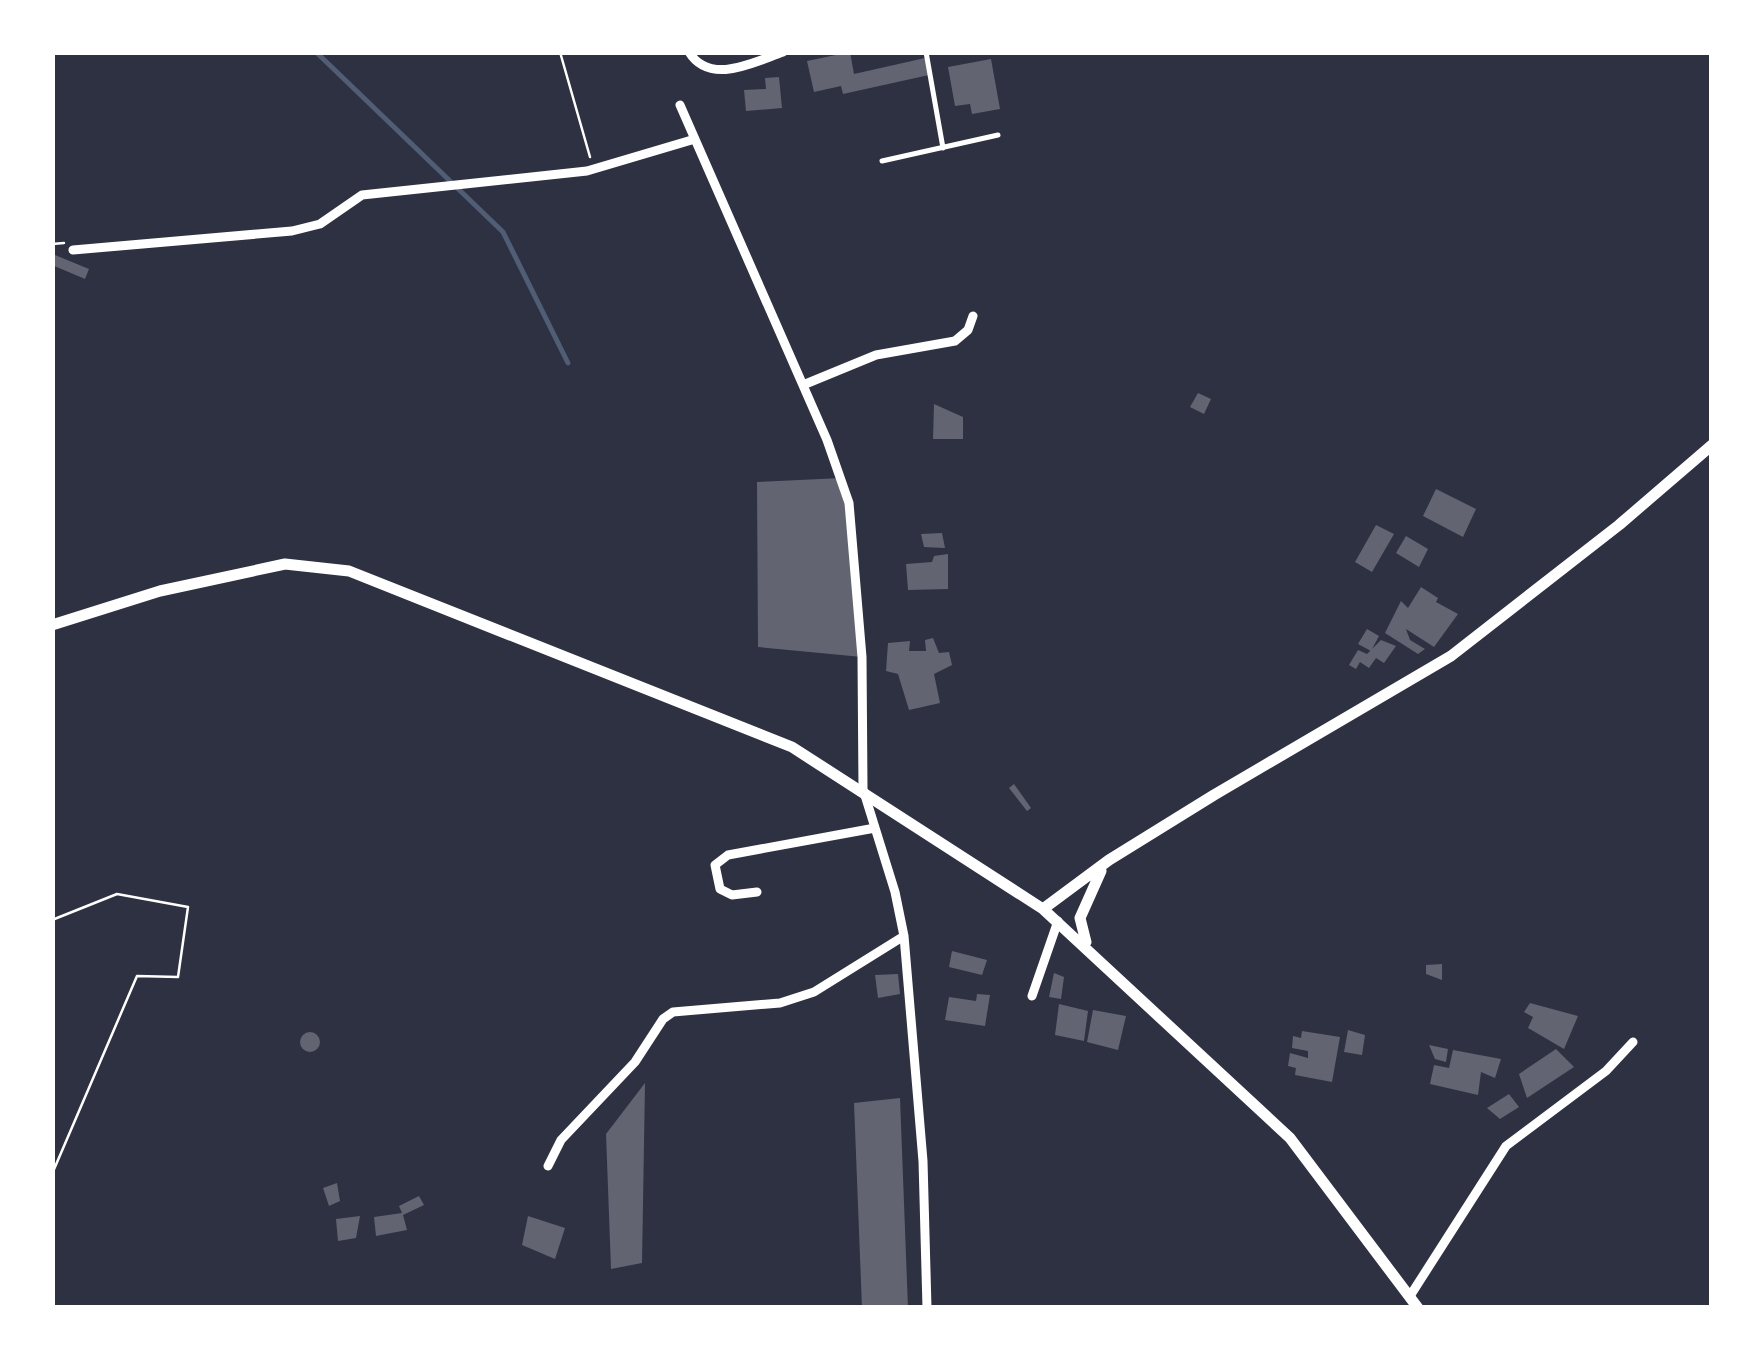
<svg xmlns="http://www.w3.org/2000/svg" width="1764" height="1360" font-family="'PT Serif',serif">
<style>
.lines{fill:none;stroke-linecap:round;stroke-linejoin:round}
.stream{stroke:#4f5d75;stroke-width:5}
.building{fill:#626471}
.path{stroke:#fff;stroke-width:2.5}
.service{stroke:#fff;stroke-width:5}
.minor{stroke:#fff;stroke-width:9}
.tertiary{stroke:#fff;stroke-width:11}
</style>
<rect width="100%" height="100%" fill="#2d3142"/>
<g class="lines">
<path class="stream" d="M316 52 503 232 568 363"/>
</g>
<path class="building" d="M850 52 854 74 925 58 929 75 843 94 841 86 814 92 807 61Z
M991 59 1000 109 972 114 970 104 955 106 948 67Z
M779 77 782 108 746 111 744 90 766 89 765 78Z
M55 255 89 269 85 279 52 265Z
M1198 393 1211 399 1204 414 1190 407Z
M934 404 963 417V439H933Z
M842 478 862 657 758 647 757 482Z
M1436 489 1476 509 1463 537 1423 516Z
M1376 525 1394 534 1372 572 1355 562Z
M942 533 945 548 924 547 921 534Z
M1406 536 1428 549 1419 567 1396 553Z
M948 554V589L908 590 906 564 932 562 934 556Z
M1421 587 1438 598 1436 602 1458 614 1434 647 1406 629 1410 640 1425 649 1418 654 1385 633 1401 601 1408 608Z
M1367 629 1379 636 1371 651 1358 644Z
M933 638 939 653 949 652 952 665 934 674 940 703 909 710 898 674 886 671 888 643 910 641 909 651H926L925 640Z
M1381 640 1396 646 1384 663 1376 658 1369 668 1360 662 1356 669 1349 665 1358 650 1367 654Z
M1014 784 1031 808 1027 811 1009 788Z
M952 951 987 960 982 975 949 967Z
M1442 964V980L1426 974V965Z
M1054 973 1064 977 1061 999 1049 997Z
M898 974 900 994 878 998 875 975Z
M977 994 990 995 985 1026 945 1020 949 997 976 1001Z
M1530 1003 1578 1016 1564 1049 1528 1028 1533 1017 1524 1012Z
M1059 1004 1088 1011 1084 1041 1055 1035Z
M1093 1010 1126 1016 1118 1050 1087 1042Z
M1348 1030 1365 1035 1362 1055 1344 1052Z
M1302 1031 1340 1037 1332 1082 1295 1075 1296 1068 1288 1066 1290 1053 1308 1058V1051L1292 1048 1293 1036 1301 1038Z
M300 1042a10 10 0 1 1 20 0a10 10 0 1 1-20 0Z
M1429 1045 1448 1049 1446 1062 1435 1059Z
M1556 1049 1574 1067 1527 1098 1519 1074Z
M1453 1050 1501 1059 1495 1078 1481 1072 1478 1095 1430 1084 1434 1065 1449 1068Z
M645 1083 642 1263 611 1269 606 1134Z
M1509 1094 1519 1107 1500 1119 1487 1108Z
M900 1098 908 1308H862L854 1103Z
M337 1183 340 1201 329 1206 323 1188Z
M419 1196 424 1205 403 1215 407 1230 376 1236 374 1217 402 1213 399 1206Z
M360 1216 356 1238 338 1241 336 1219Z
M528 1216 565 1228 555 1259 522 1245Z"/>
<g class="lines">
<path class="path" d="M560 52 590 157
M52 244 64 243
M52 920 117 894 188 907 178 977 137 976 52 1174"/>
<path class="service" d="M926 52 943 148
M882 161 998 135"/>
<path class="minor" d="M689 52C710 86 754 62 783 52
M680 105 827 440 849 503 862 657 863 789 895 892 904 936 923 1161 927 1308
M73 250 292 231 320 224 362 195 587 171 695 139
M803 385 876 355 955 341 968 330 973 316
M757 892 732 895 720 889 715 865 728 855 875 828
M1032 996 1058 921
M548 1166 561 1140 635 1062 663 1019 673 1012 780 1003 814 992 904 936
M1410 1296 1506 1146 1606 1071 1633 1042"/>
<path class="tertiary" d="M52 625 160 591 285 564 349 571 792 747 1043 909 1290 1138 1418 1308
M1043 909 1109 860 1214 795 1451 656 1619 525 1712 445
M1086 942 1080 918 1101 871"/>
</g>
<rect width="1764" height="1360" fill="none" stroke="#ffffff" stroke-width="110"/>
</svg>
